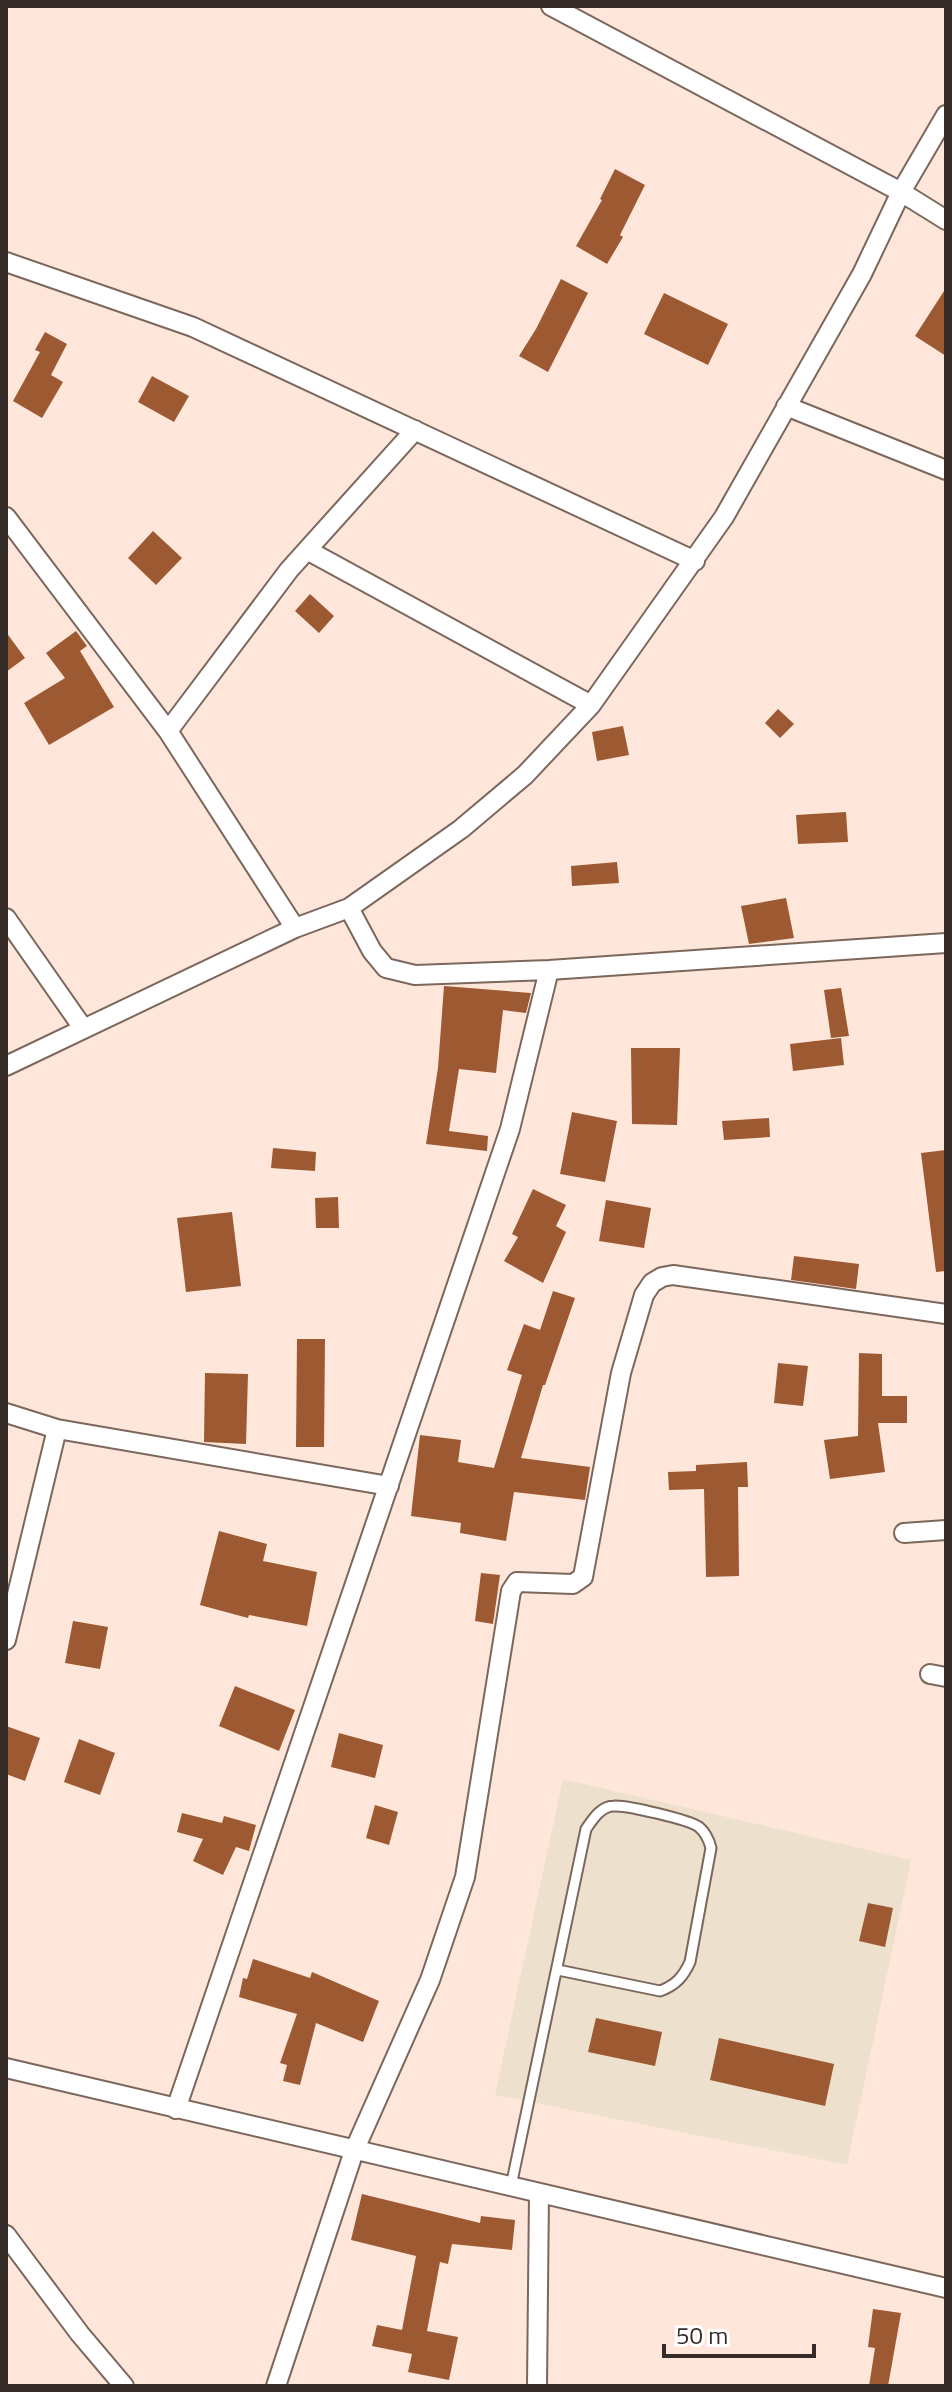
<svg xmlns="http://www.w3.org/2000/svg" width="952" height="2392" font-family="'Titillium Web',sans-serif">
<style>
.commercial{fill:#ede0cc}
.building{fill:#9d5931}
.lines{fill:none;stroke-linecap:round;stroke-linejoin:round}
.lane-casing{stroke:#7b675c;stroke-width:13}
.street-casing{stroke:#7b675c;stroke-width:22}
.lane{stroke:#fff;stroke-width:9}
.street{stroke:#fff;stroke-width:18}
</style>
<rect width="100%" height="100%" fill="#fee7da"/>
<path class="commercial" d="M563 1779 911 1860 847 2165 495 2095Z"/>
<path class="building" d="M615 169 645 185 620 235 623 237 607 264 576 246 602 200 600 199Z
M561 279 588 293 548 372 519 356 536 329Z
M946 288V356L915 336Z
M664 293 728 324 708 365 644 334Z
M45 332 67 344 51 375 63 382 42 418 13 401 40 352 35 350Z
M152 376 189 396 174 422 138 402Z
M153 531 182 558 156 585 128 558Z
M310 594 334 616 319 633 295 611Z
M76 631 87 646 80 651 114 707 49 745 24 703 65 678 46 653Z
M6 632 25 658 6 672Z
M778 709 794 724 780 738 765 723Z
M623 726 629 755 597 761 592 732Z
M846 812 848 842 798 844 796 815Z
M617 862 619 883 572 886 571 866Z
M786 898 794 938 749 944 741 906Z
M444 986 531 993 526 1013 503 1010 496 1073 459 1069 449 1131 488 1136 487 1151 426 1144 438 1068Z
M841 988 849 1036 831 1038 824 990Z
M841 1038 844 1065 793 1071 790 1044Z
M631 1048H680L677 1125 632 1124Z
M572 1112 617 1121 605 1182 560 1174Z
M769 1118 770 1137 724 1140 722 1121Z
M273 1148 316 1152 315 1171 271 1168Z
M946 1150V1271L936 1272 921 1153Z
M533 1189 566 1205 556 1226 566 1232 543 1283 504 1261 518 1237 512 1234Z
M338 1197 339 1228H316L315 1198Z
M606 1200 651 1208 644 1248 599 1241Z
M232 1212 241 1286 186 1292 177 1218Z
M794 1256 859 1264 856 1289 791 1280Z
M553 1291 575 1298 545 1385H543L521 1458 590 1467 585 1500 514 1492 506 1541 460 1533 461 1523 411 1516 420 1435 461 1440 458 1462 494 1468 522 1375 507 1370 524 1324 540 1330Z
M297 1339H325L324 1447H296Z
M859 1353 882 1354V1396H907V1423H878L885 1472 830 1479 824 1440 858 1436Z
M778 1363 808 1366 803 1406 774 1403Z
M205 1373 248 1374 246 1444 204 1442Z
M747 1462 748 1487H738L739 1576 706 1577 704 1489 669 1490 668 1472 696 1471V1465Z
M219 1531 267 1544 263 1561 317 1572 307 1626 249 1615 248 1618 200 1605Z
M481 1573 500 1575 493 1624 475 1621Z
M73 1621 108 1627 100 1669 65 1663Z
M235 1686 295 1710 279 1751 219 1726Z
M6 1726 40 1738 25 1781 6 1774Z
M339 1733 383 1745 375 1778 331 1767Z
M79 1739 115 1753 100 1795 64 1782Z
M375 1805 398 1812 389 1845 366 1838Z
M182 1813 222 1823 224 1816 256 1825 249 1851 236 1847 223 1875 193 1861 203 1839 177 1832Z
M868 1903 893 1908 885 1947 859 1941Z
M253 1959 310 1978 312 1972 379 2001 363 2042 316 2023 300 2085 283 2081 287 2065 280 2063 297 2014 239 1997 243 1978 247 1979Z
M596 2018 662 2032 655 2066 588 2052Z
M719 2038 834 2064 825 2106 710 2080Z
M362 2194 480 2223 481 2216 515 2220 512 2250 452 2244 448 2264 440 2262 427 2331 458 2337 449 2380 408 2372 412 2354 372 2346 377 2325 402 2330 416 2256 351 2240Z
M873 2309 901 2313 888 2386H869L875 2348 868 2347Z"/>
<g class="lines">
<g class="lane-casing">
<path id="lane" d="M511 2186 586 1829C593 1819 601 1806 614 1806 627 1805 690 1820 699 1827 706 1833 709 1840 711 1848L690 1962C683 1977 676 1985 660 1991L558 1970"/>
</g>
<g class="street-casing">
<path id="street" d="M551 6 901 192 946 220
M6 262 193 327 695 561
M786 406 946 470
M6 517 168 731 295 928
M307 550 591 705
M168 731 289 570 415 430
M349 908 372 951 386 968 415 975 549 970 946 943
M6 918 83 1028
M6 1066 295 928 349 908 461 829 525 775 591 705 724 517 862 274 901 192 946 115
M6 1413 57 1429 389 1486
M904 1533 946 1530
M6 1640 57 1429
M930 1674 946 1677
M6 2068 946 2288
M176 2109 510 1129 549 970
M6 2235 80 2334 124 2386
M276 2386 354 2151 430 1980 465 1877 511 1591 517 1582 573 1584 583 1577 621 1373 644 1295 652 1283 662 1277 673 1275 946 1314
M537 2386 539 2194"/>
</g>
<use href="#lane" class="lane"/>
<use href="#street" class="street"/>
</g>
<rect width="952" height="2392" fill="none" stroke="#352c27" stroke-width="16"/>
<path d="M664 2344v12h150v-12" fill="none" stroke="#352c27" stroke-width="4"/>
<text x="676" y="2344" font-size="24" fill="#352c27" stroke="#ffffff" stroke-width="6" paint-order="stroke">50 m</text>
</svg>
